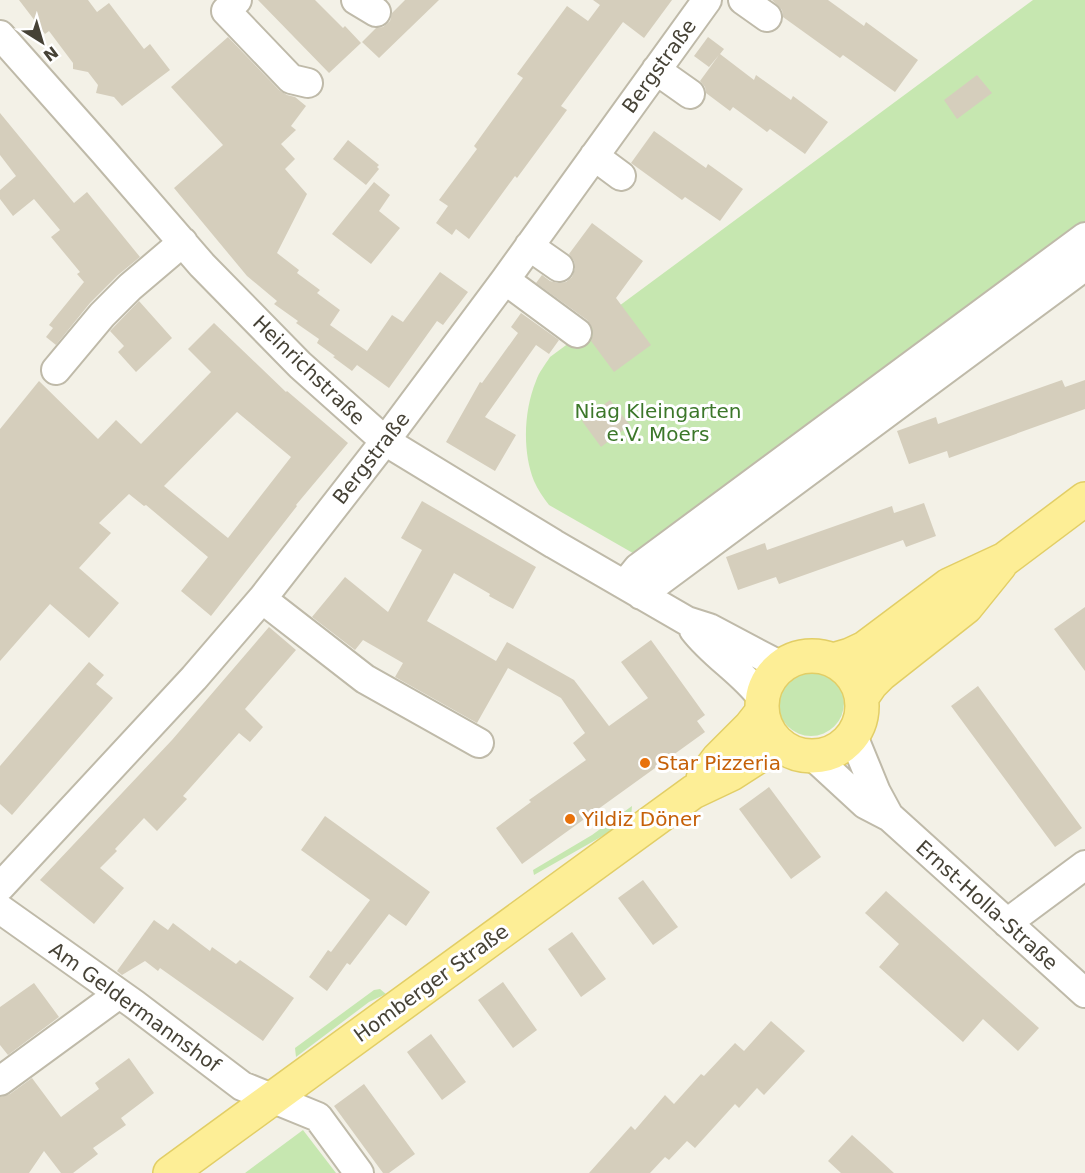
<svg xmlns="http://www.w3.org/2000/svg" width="1085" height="1173" font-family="'DejaVu Sans',sans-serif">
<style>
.green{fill:#c6e7b0}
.building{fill:#d5cebc;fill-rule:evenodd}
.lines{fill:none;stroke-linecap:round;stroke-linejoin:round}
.minor-casing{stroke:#bfbaa9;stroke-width:32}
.major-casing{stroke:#e2ce66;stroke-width:36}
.minor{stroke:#fff;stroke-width:28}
.major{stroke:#fdee96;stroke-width:33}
.food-dot{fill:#e8710a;stroke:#fff;stroke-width:2}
.labels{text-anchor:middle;stroke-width:6;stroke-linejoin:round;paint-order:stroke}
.street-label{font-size:20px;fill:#464236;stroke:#fff}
.park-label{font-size:20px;fill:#3c772a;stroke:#fff}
.food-label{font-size:20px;fill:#c56008;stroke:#fff;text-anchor:start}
</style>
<rect width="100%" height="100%" fill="#f3f1e7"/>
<path class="green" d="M1033 0H1085V253L659 568 549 505C543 497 538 490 534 481 522 451 524 410 536 381 539 372 545 365 550 357Z
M778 703a33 33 0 1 1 66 0a33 33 0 1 1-66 0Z
M632 806 631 817 622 825 534 875 533 870 592 835Z
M380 989 386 994 369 1002 296 1057 295 1048 374 990Z
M303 1130 336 1173H245Z"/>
<path class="building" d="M19 0H88L97 12 109 3 144 49 150 44 170 70 122 106 114 97 96 93 98 85 88 72 73 69V63L49 31 45 34Z
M258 0H315L343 28 345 26 361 43 329 73Z
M405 0H439L379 58 362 42 376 28 383 27 390 21 392 13Z
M593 0H672L644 38 623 22 561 106 567 110 517 178 515 176 469 239 456 229 452 235 436 223 448 206 439 200 477 149 474 146 523 78 517 74 567 6 588 21 600 5Z
M772 0H828L864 26 866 22 918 60 895 92 843 55 840 58 783 17 782 10Z
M228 37 279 90 287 95 295 97 306 106 291 126 296 130 281 144 295 159 285 169 307 194 277 253 299 270 297 273 320 290 317 293 340 310 330 325 367 351 392 315 403 322 440 272 468 292 443 325 437 321 389 388 357 365 352 371 333 357 335 356 317 343 319 339 296 323 298 321 274 304 277 301 247 276 174 188 223 145 171 87Z
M708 37 724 49 720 54 754 80 756 75 791 100 793 96 828 122 805 154 770 129 767 132 733 107 730 111 706 93 705 87 700 81 719 55 709 67 694 56Z
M977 75 992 93 957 119 944 100Z
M0 113 74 203 87 192 140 257 118 275 90 303 56 345 46 337 53 328 49 325 84 282 77 274 80 272 51 237 60 230 34 199 13 216 0 199V190L16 176 0 155Z
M654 131 706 168 708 164 743 189 720 221 685 197 682 200 631 163Z
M348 140 379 165 377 167 379 169 366 185 333 159Z
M374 182 390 195 379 211 400 228 371 264 332 234Z
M592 223 643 261 616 298 651 345 614 372 591 341 593 334 592 327 587 320 536 283 542 275 550 281 558 283 566 282 572 277 575 268 574 261 569 254Z
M139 301 172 338 136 372 118 352 124 346 110 331Z
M521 313 559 340 549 354 536 345 485 417 516 435 495 471 446 442 480 382 482 383 518 333 511 327Z
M214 323 286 392 287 391 348 443 296 505 297 506 211 616 181 591 208 557 146 505 144 506 129 494 99 523 111 533 79 568 119 603 89 638 50 604 0 661V429L39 381 98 439 116 420 141 444 211 372 188 349ZM237 412 291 457 228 538 164 486Z
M1062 380 1065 387 1085 380V409L949 458 947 451 909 464 897 431 936 417 938 424Z
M610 400 630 425 601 447 582 421Z
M422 501 536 567 513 609 489 596 490 594 454 573 427 621 496 661 507 642 574 680 609 726 648 698 621 662 651 640 705 715 697 721 705 732 522 864 496 828 531 802 529 800 586 760 573 743 585 733 561 698 508 668 477 723 395 677 403 663 363 640 355 650 312 617 345 577 388 612 422 550 401 538Z
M924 503 936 536 906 547 903 540 779 584 776 577 738 590 726 557 765 543 767 550 892 506 894 513Z
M1085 607V671L1054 629Z
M269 627 296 650 245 709 263 727 250 742 239 733 183 796 187 799 157 831 144 818 115 849 117 851 100 868 124 888 94 924 40 880 172 740Z
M89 662 104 675 96 684 113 698 12 815 0 804V766Z
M978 686 1082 828 1055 847 951 706Z
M769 787 821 857 791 879 739 809Z
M325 816 430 892 406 926 389 914 350 965 347 963 327 991 309 977 328 950 331 952 370 900 301 850Z
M643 880 678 927 653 945 618 898Z
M886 891 1039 1028 1018 1051 983 1019 963 1042 879 967 899 944 865 913Z
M154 920 168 930 173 923 210 951 212 947 236 964 240 960 294 998 263 1041 160 968 158 971 145 961 122 975 117 971Z
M572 932 606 979 581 997 548 949Z
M503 982 537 1030 513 1048 478 1000Z
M34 983 59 1017 8 1055 0 1045V1007Z
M771 1021 805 1051 764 1095 757 1088 739 1108 735 1104 695 1148 687 1141 669 1160 665 1157 650 1173H589L631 1126 635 1130 665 1095 674 1104 701 1074 704 1076 735 1043 744 1051Z
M431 1034 466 1082 442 1100 407 1052Z
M129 1058 154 1093 121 1118 126 1125 93 1148 98 1154 73 1173H61L44 1151 29 1173H0V1097L10 1094 32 1078 61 1117 99 1089 95 1083Z
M364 1084 415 1154 389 1173H383L334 1106Z
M852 1135 871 1152 894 1173H841L828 1161Z"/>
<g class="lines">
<g class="minor-casing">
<path id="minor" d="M237 0 226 11 291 79 308 83
M356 0 376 12
M743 0 767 17
M0 35 104 152 202 265 300 365 385 441 554 544 687 621 709 628 781 666
M656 70 690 94
M594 156 621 176
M529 246 559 267
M505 280 577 333
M56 370 102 315 130 287 183 242
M625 584 638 568 1085 237
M641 595 1085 266
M262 599 365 679 479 743
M694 630C714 656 743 672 762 698
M853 736 876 792 889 816
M814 757 865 804 890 817 1085 993
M0 887 194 678 262 599 385 441 505 280 707 0
M0 909 134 1004 242 1086 318 1117 359 1173
M1007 923 1085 865
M0 1081 119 994"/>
</g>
<g class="major-casing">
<path id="major" d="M762 706a50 50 0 1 1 100 0a50 50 0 1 1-100 0Z
M833 660 850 655 865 648 949 585 1005 559 1085 499
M862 697 871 684 881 674 966 607 1000 565
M703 779 718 759 750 727 761 713
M170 1173 693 792 731 774 778 744"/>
</g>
<use href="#minor" class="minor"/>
<use href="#major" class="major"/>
</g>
<g class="food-dot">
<circle cx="645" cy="763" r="6"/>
<circle cx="570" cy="819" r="6"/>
</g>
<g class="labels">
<g class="street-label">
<text transform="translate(659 66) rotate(-54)" y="7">Bergstraße</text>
<text transform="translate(309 370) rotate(44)" y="7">Heinrichstraße</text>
<text transform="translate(371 458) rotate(-52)" y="7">Bergstraße</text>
<text transform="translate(987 905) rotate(42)" y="7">Ernst-Holla-Straße</text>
<text transform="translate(431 983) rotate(-36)" y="7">Homberger Straße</text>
<text transform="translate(135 1007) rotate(36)" y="7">Am Geldermannshof</text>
</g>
<g class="park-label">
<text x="658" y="418">Niag Kleingarten<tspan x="658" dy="23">e.V. Moers</tspan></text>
</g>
<g class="food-label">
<text x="657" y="770">Star Pizzeria</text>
<text x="582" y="826">Yildiz Döner</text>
</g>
</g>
<g transform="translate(42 42) rotate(143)" stroke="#ffffff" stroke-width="4.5" paint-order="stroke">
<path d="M0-4.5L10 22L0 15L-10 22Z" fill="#464236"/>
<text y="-9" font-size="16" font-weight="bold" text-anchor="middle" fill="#464236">N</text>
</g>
</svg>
